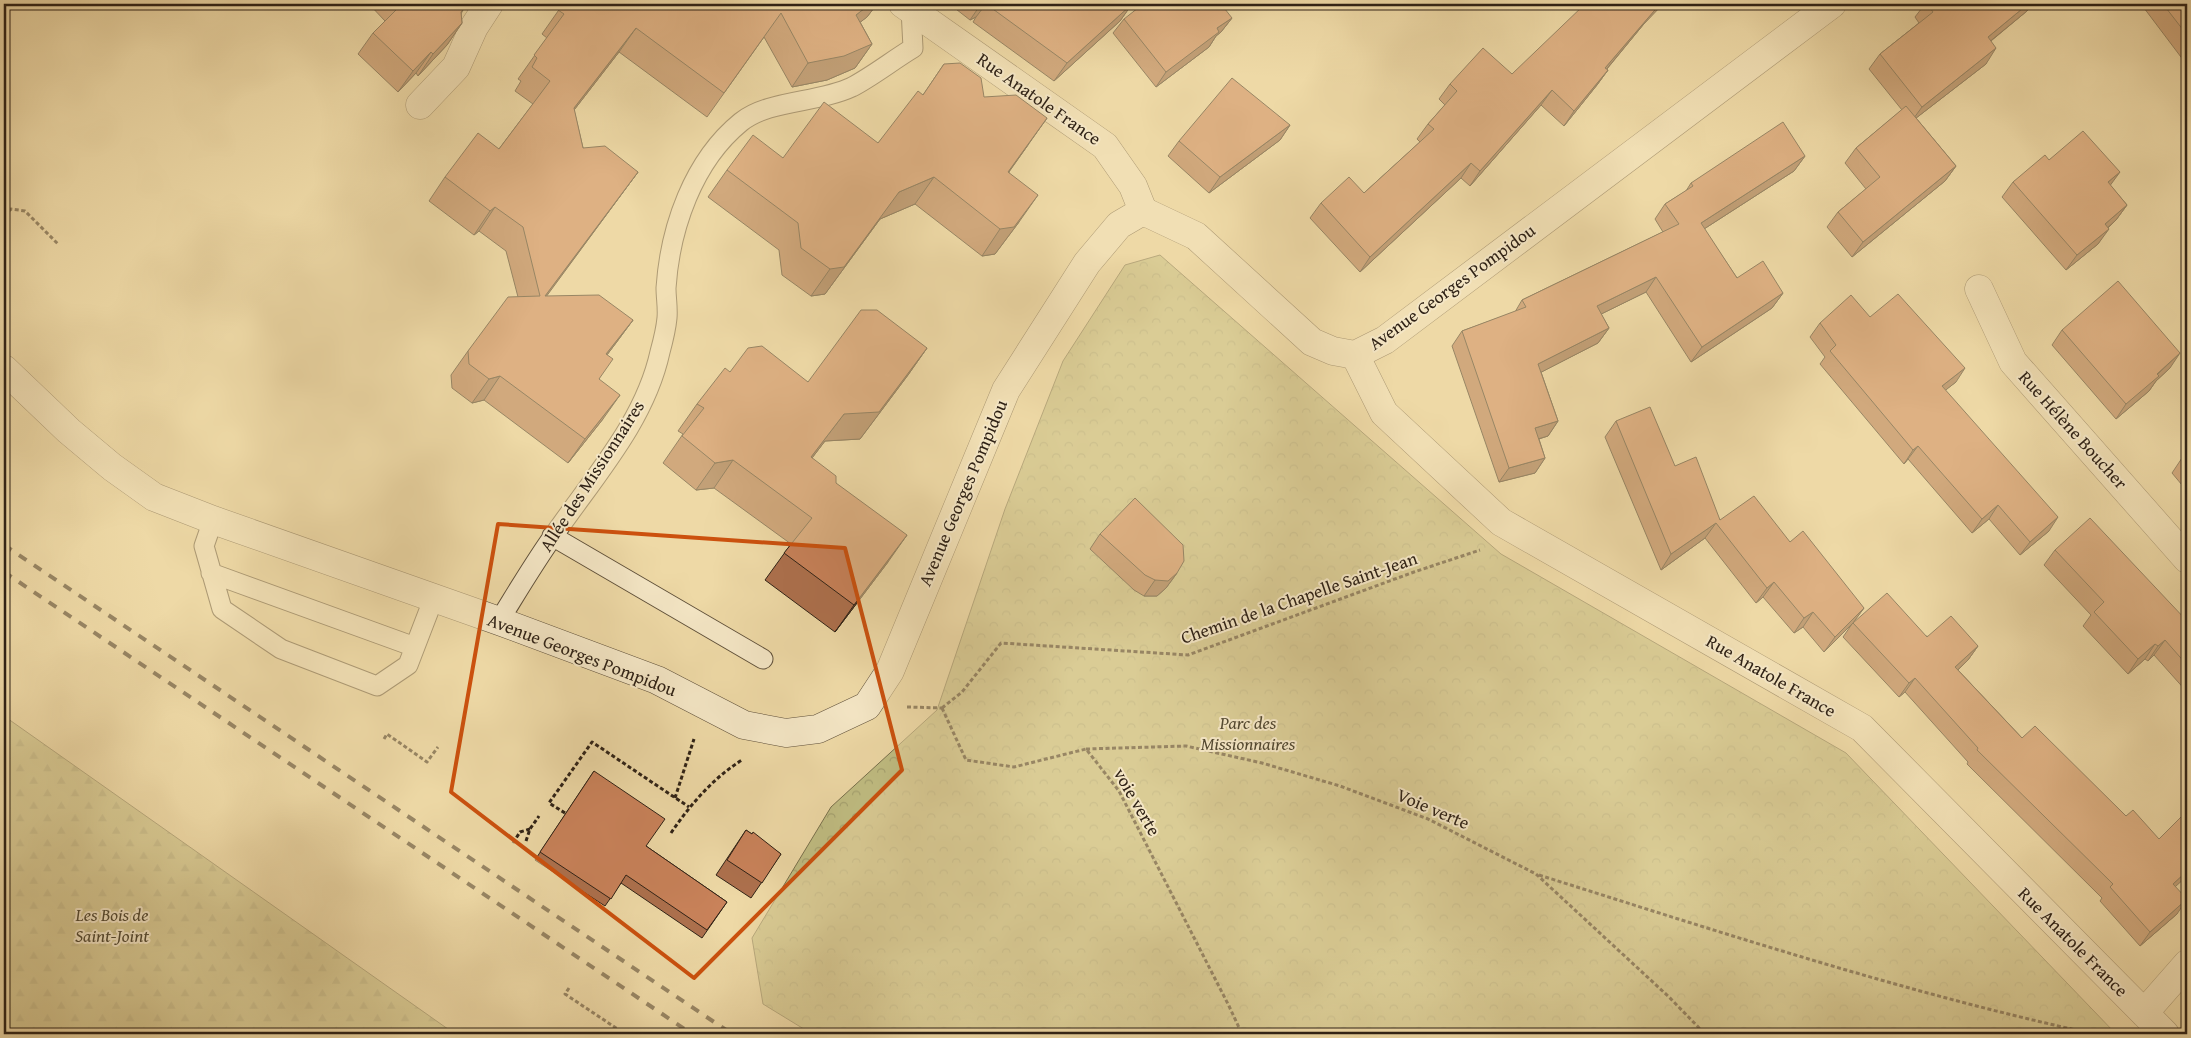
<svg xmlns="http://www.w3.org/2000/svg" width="2191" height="1038" font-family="'Gentium Book Plus',serif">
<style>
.forest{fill:url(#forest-firs);stroke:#78704c}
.park{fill:url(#park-crowns);stroke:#78704c}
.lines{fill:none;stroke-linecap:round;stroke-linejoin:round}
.service-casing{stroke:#5f503a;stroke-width:21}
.minor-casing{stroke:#5f503a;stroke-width:29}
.tertiary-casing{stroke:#5f503a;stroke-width:29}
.path{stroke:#2f2216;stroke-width:3;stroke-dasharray:4 2.5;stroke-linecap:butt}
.service{stroke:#f4e6c5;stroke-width:19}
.minor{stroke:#f4e6c5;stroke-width:28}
.tertiary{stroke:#f4e6c5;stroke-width:28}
.rail{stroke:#2f2216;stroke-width:4;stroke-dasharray:9 9;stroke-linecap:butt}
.wall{fill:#ad704d;stroke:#2f2216}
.shaded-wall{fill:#8d5b3f;stroke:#2f2216}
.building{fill:#c9825a;stroke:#2f2216}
.marked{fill:none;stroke:#cc510e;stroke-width:4;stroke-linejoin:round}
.labels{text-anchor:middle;stroke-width:4;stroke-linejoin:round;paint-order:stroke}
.street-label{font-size:18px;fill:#2f2216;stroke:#f4e6c5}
.park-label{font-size:18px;font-style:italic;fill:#534931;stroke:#f4e6c5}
</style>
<defs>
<pattern id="forest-firs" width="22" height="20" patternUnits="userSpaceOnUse" patternTransform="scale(1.25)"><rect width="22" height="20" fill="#c0bd82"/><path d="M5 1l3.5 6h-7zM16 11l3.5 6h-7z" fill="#a5a270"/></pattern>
<pattern id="park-crowns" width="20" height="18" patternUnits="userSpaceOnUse" patternTransform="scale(1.25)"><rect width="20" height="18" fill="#c0bd82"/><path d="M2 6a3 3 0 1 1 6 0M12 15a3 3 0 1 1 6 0" fill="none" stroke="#a5a270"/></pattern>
</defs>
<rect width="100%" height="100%" fill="#eed9a6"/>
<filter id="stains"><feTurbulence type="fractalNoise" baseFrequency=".004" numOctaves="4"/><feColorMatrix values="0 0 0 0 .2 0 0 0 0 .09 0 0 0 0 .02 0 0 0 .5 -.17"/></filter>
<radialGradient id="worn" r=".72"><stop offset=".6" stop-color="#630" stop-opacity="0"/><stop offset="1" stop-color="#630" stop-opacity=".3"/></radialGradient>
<path class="forest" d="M4 716 455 1034H4Z"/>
<path class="park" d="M1160 255 1501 554 1846 753 2116 1034H812L763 1004 752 938 831 807 937 710 1005 509 1063 361 1125 265Z"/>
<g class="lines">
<g class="service-casing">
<path id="service" d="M213 520 204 546 222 609 281 649 377 686 408 665 433 600
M552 536 763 659
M211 573 415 647
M499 621C517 592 534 563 554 535 594 477 645 421 660 352 663 341 666 329 667 318 668 308 666 298 666 288 670 228 693 161 741 122 768 100 818 103 852 87 873 76 893 60 913 48L911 9"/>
</g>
<g class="minor-casing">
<path id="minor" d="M903 4 1105 146 1133 186 1143 211
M420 105 456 67 474 27 489 4
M1979 289 2013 362 2187 559
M1355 355 1384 413 1501 522 1862 728 2165 1034
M2144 1013 2187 964"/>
</g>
<g class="tertiary-casing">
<path id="tertiary" d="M4 369 69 431 112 467 154 497 213 520 499 621 657 680 744 725 786 733 818 729 867 706 890 671 1006 390 1087 263 1119 225 1143 211 1196 236 1312 342 1333 351 1355 355 1385 340 1832 4"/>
</g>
<path class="path" d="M4 215 11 209 25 211 58 244
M907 707 942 708
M942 708 962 692 1001 643 1188 655 1414 572 1480 550
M942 708 966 760 1014 767 1086 749 1119 791 1229 1006 1242 1034
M384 739 387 734 427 762 438 747
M1086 749 1186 746 1262 763 1340 786 1428 819 1536 874 1669 997 1705 1034
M675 798 694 739
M565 813 549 803 592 742 689 807
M671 833C690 805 713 778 742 760
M526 841 530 829 539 816
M513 843 520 832 530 829
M1539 875C1723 933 1906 993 2094 1034
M569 988 565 994 625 1034"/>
<use href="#service" class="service"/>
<use href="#minor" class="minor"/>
<use href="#tertiary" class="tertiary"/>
<path class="rail" d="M4 545 732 1034
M4 572 692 1034"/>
</g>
<path class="wall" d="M369 4H466L461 14 462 23 447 45 418 76 416 73 398 92 358 54 373 33 385 21Z
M563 4H877L867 17 860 22 872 44 855 68 827 80 792 87 764 37 707 117 619 52 574 110 583 148 638 172 621 195 546 296 633 320 607 355 599 379 603 419 568 463 484 400 472 403 452 388 451 375 468 351 518 297 506 251 479 231 474 235 429 201 445 177 499 149 533 104 515 91 521 81 518 79 547 38 542 34Z
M951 4H1132L1120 21 1054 81 973 22 976 17 970 20 952 6Z
M1696 4H1704L1701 8Z
M1925 4H2032L2027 11 1991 41 1986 64 1916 118 1956 166 1945 181 1852 257 1827 227 1838 212 1866 189 1845 163 1856 148 1902 110 1869 69 1880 54 1919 23 1915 17Z
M2111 4H2120L2114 8Z
M2141 4H2187V65Z
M1232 18 1221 32 1216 36 1209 47 1156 87 1113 33 1124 19Z
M1643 25 1607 69 1608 70 1597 85 1564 126 1541 105 1470 186 1461 178 1360 272 1310 218 1321 203 1364 193 1420 142 1417 139 1428 124 1445 105 1439 99 1450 84 1512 74Z
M944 64 984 97 1028 145 1009 172 1019 222 995 254 982 256 915 204 880 219 825 294 811 296 782 275 779 250 708 197 727 170 878 143 923 95Z
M1290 125 1280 140 1209 193 1168 156 1179 141Z
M1805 156 1794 171 1704 229 1737 278 1783 293 1772 308 1691 362 1646 292 1601 314 1609 328 1598 343 1541 372 1558 421 1548 436 1539 439 1545 458 1535 473 1499 482 1452 346 1462 331 1515 312 1522 300 1663 232 1655 219 1665 204 1686 191 1691 183Z
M2049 160 2110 185 2127 205 2116 220 2108 228 2098 244 2066 270 2002 197 2013 182Z
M1870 317 1956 382 1945 390 2049 531 2020 555 1989 519 1972 533 1908 459 1904 464 1820 364 1825 357 1810 337 1820 323Z
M2062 330 2170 368 2156 381 2149 391 2116 419 2052 345Z
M927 348 908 375 860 439 825 441 812 458 836 483 888 562 835 632 765 580 791 544 714 488 696 490 663 463 683 434 678 431 697 404 730 372 808 382Z
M1616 421 1675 466 1720 520 1790 542 1864 608 1853 622 1978 646 1968 660 1958 670 2022 738 2175 887 2177 914 2140 946 2100 901 2102 898 1967 764 1968 762 1905 692 1899 697 1843 637 1852 624 1824 652 1803 627 1794 633 1763 597 1756 603 1705 538 1661 570 1605 437Z
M2187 454V491L2172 473 2182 458Z
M1100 534 1177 573 1166 588 1157 596H1144L1134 590 1090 549Z
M2055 550 2187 621V692L2154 655 2148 661 2145 659 2128 674 2083 626 2091 615 2044 565Z
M594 771 646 846 727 902 702 938 621 883 605 906 535 860Z
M746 830 781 854 751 898 716 875Z"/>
<path class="shaded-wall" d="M870 4H877L867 17 840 38 856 15Z
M981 4H986L976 17 970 20Z
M1132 4 1120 21 1054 81 1067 63Z
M1660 4H1663L1643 25 1595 83 1605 68Z
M2028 4H2032L2027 11 1977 52 1988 37Z
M1232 18 1221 32 1216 36 1209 47 1156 87 1166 72 1217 28Z
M462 23 447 45 418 76 433 54Z
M636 28 619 52 557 132 574 108Z
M872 44 855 68 827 80 792 87 808 63Z
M1996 48 1986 64 1911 122 1922 107Z
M431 52 416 73 398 92 413 71Z
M1608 70 1597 85 1564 126 1574 111Z
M1552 90 1541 105 1470 186 1480 171Z
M1047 118 1028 145 989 199 1008 172Z
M1290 125 1280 140 1209 193 1220 177Z
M1805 156 1794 171 1690 238 1701 223Z
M1471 163 1461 178 1360 272 1370 257Z
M1956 166 1945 181 1852 257 1863 242Z
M638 172 621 195 529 320 545 296Z
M2120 172 2109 187 2108 182Z
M934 177 915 204 880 219 825 294 811 296 830 269 899 192Z
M1038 195 1019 222 995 254 982 256 1000 229Z
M2127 205 2116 220 2094 240 2105 224Z
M495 207 479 231 474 235 490 211Z
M2109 229 2098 244 2066 270 2077 255Z
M1656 277 1646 292 1587 321 1597 306Z
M1783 293 1772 308 1691 362 1702 347Z
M633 320 616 343 589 378 606 354Z
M1609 328 1598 343 1528 379 1538 364Z
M927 348 908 375 860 439 825 441 792 484 811 457 844 414Z
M2180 353 2170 368 2156 381 2149 391 2116 419 2126 404Z
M1965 368 1956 382 1933 400 1942 386Z
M500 376 484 400 472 403 489 379Z
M620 395 603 419 568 463 585 439Z
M1558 421 1548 436 1524 443 1535 428Z
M1918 446 1908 459 1904 464 1913 450Z
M1545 458 1535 473 1499 482 1509 468Z
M733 460 714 488 696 490 715 463Z
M1998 505 1989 519 1972 533 1982 519Z
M2058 517 2049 531 2020 555 2030 542Z
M1716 523 1705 538 1661 570 1671 554Z
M907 535 888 562 835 632 854 605Z
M1177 573 1166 588 1157 596H1144L1155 580Z
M1774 582 1763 597 1756 603 1767 588Z
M1864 608 1853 623 1824 652 1835 637Z
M1813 612 1803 627 1794 633 1804 618Z
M2165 640 2154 655 2148 661 2158 646Z
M2155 644 2145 659 2128 674 2138 659Z
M1978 646 1968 660 1945 682 1955 667Z
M1915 678 1905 692 1899 697 1909 683Z
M2187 871V876L2163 898 2173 884Z
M2187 899 2177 914 2140 946 2150 932Z"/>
<path class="building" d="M402 4H466L467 5 461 12 462 23 433 54 431 52 413 71 373 33Z
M563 4H870L856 15 872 44 844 56 808 63 781 13 724 93 636 28 574 108 583 148 605 146 638 172 545 296 599 295 633 320 606 354 613 359 599 379 620 395 585 439 500 376 489 379 469 364 468 351 508 297 540 296 523 227 495 207 490 211 445 177 478 133 499 149 550 81 532 67 537 58 534 55 564 14 558 10Z
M986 4H1132L1067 63Z
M1143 4H1221L1232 18 1217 28 1219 32 1166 72 1124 19Z
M1585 4H1660L1605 68 1608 70 1574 111 1552 90 1480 171 1471 163 1370 257 1321 203 1349 177 1364 193 1434 129 1428 124 1457 91 1450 84 1483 48 1512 74Z
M1927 4H2028L1988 37 1996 48 1922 107 1880 54 1933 12Z
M2163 4H2187V35Z
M960 63 981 78 984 97 1016 95 1047 118 1008 172 1038 195 1014 227 1000 229 934 177 899 192 844 267 830 269 801 248 798 223 727 170 753 135 783 158 824 102 878 143 918 91 923 95 944 64Z
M1232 78 1290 125 1220 177 1179 141Z
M1906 106 1956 166 1863 242 1838 212 1880 177 1856 148Z
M1783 122 1805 156 1701 223 1737 278 1763 261 1783 293 1702 347 1656 277 1597 306 1609 328 1538 364 1558 421 1535 428 1545 458 1509 468 1462 331 1526 307 1522 300 1679 224 1665 204 1693 186 1691 183Z
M2083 131 2120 172 2108 182 2127 205 2105 224 2109 229 2077 255 2013 182 2045 155 2049 160Z
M2118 281 2180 353 2157 374 2159 376 2126 404 2062 330Z
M1898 294 1965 368 1942 386 2058 517 2030 542 1998 505 1982 519 1918 446 1913 450 1830 351 1836 345 1820 323 1851 295 1870 317Z
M861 310H877L927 348 879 412 844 414 811 457 836 476V483L907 535 854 605 784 553 812 518 733 460 715 463 682 436 704 408 697 404 725 368 730 372 748 348 762 346 808 382Z
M1650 407 1675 466 1696 457 1720 520 1754 496 1790 542 1803 531 1864 608 1835 637 1813 612 1804 618 1774 582 1767 588 1716 523 1671 554 1616 421Z
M2187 454V463L2182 458Z
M1135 498 1183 545 1184 561 1177 573 1168 581 1155 580 1145 575 1100 534Z
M2090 518 2187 621V665L2165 640 2158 646 2155 644 2138 659 2094 612 2104 602 2055 550Z
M1887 593 1927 637 1951 616 1978 646 1955 667 2022 738 2035 726 2126 816 2133 810 2159 839 2187 811V871L2173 884 2187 899 2150 932 2110 887 2113 884 1977 750 1978 748 1915 678 1909 683 1853 623Z
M594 771 665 819 646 846 727 902 707 930 626 875 611 899 540 852Z
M746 830 752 834 753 832 781 854 762 883 727 860Z"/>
<path d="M0 0H2191V1038H0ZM498 524 845 548 902 770 694 978 451 792Z" fill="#eed9a6" fill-opacity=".55" fill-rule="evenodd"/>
<path class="marked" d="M498 524 845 548 902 770 694 978 451 792Z"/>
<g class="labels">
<g class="street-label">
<text transform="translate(1039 99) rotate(35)" y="6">Rue Anatole France</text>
<text transform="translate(1452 287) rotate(-36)" y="6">Avenue Georges Pompidou</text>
<text transform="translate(2073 430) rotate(48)" y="6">Rue Hélène Boucher</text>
<text transform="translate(592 476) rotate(-57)" y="6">Allée des Missionnaires</text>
<text transform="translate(963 493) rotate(-67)" y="6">Avenue Georges Pompidou</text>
<text transform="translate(1299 598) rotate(-19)" y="6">Chemin de la Chapelle Saint-Jean</text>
<text transform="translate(582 655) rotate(21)" y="6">Avenue Georges Pompidou</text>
<text transform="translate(1771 676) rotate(30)" y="6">Rue Anatole France</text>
<text transform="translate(1137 802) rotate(60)" y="6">voie verte</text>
<text transform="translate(1433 809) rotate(23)" y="6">Voie verte</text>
<text transform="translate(2073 942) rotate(45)" y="6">Rue Anatole France</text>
</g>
<g class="park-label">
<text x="1248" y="729">Parc des<tspan x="1248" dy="21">Missionnaires</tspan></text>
<text x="112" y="921">Les Bois de<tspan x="112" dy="21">Saint-Joint</tspan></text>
</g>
</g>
<rect width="2191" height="1038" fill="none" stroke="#eed9a6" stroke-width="20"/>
<rect x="5" y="5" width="2181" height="1028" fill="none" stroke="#2f2216" stroke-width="2.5"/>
<rect x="10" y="10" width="2171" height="1018" fill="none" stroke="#2f2216"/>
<rect width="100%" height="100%" filter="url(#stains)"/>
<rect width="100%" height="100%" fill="url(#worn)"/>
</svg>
